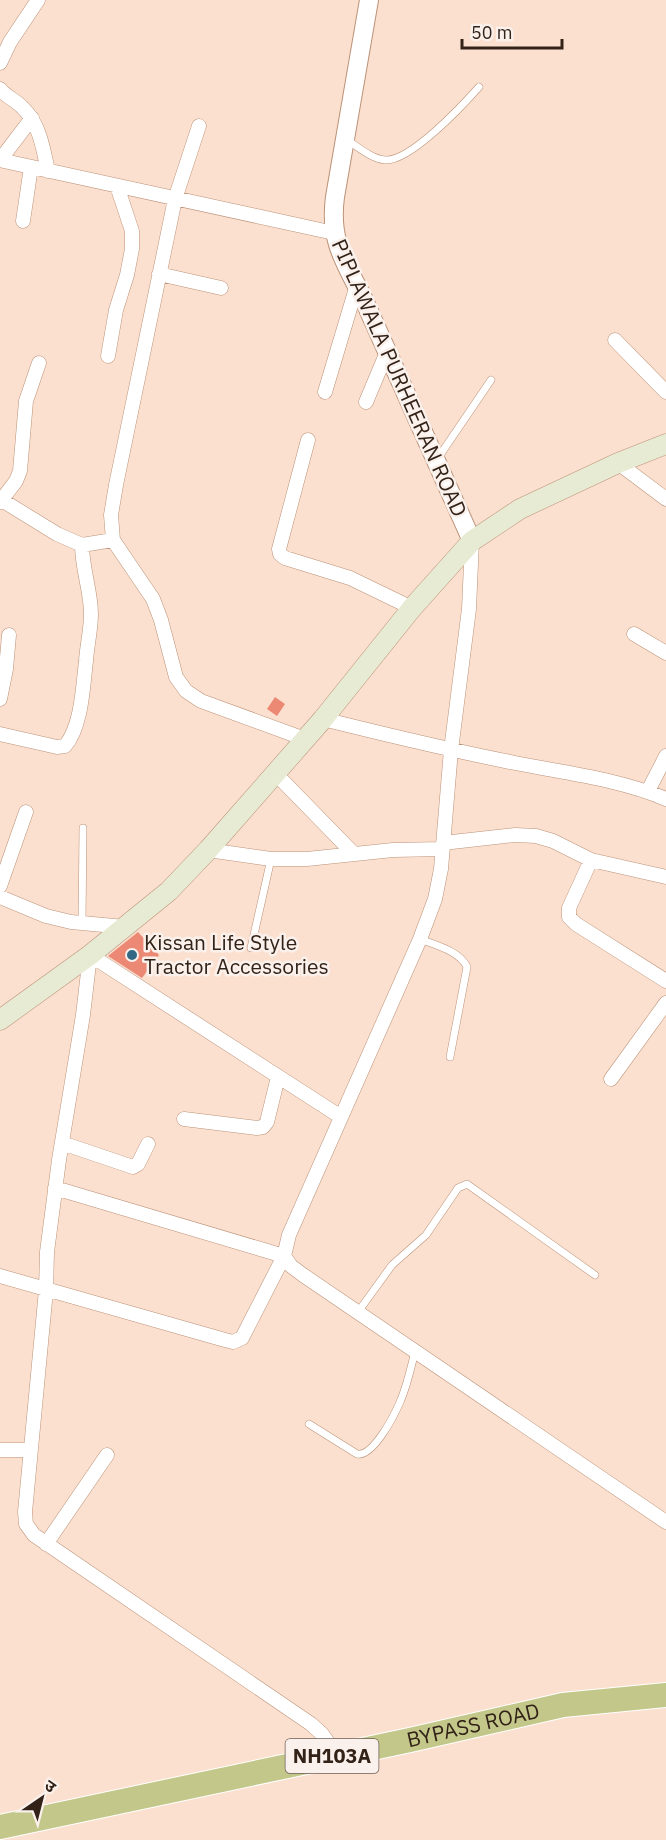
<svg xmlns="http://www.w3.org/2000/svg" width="666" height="1840" font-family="'IBM Plex Sans','Noto Sans Devanagari',sans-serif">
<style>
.building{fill:#ec8974}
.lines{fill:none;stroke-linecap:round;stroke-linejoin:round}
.service-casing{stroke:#bc9278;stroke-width:8}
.minor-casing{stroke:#bc9278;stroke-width:15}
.tertiary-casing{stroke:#bc9278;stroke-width:20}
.secondary-casing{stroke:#bc9278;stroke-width:21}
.trunk-casing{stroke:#fff;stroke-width:26}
.service{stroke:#fff;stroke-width:7}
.minor{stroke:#fff;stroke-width:14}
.tertiary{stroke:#fff;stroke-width:18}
.secondary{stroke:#e8ebd3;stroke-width:20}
.trunk{stroke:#c3c88a;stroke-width:24}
.poi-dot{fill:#336984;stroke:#fbf1ec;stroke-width:2}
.labels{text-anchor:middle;stroke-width:5;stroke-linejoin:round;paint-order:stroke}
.shield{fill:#fbf1ec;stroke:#6e6057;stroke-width:1.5}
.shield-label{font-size:20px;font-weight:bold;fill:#322217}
.street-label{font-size:21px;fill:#322217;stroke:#fbf1ec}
.poi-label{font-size:21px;fill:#322217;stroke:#fbf1ec;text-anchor:start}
</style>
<rect width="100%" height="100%" fill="#fbe0cf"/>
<path class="building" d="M275 697 285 704 277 716 267 709Z
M138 932 159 955 142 978 108 956Z"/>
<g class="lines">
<g class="service-casing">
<path id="service" d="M347 140C358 147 372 159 385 160 410 162 463 105 479 87
M438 458 491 380
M82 923 83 828
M420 939C435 945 460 951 467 967L450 1057
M251 948 271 859
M358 1312 392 1265 426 1235 458 1188 467 1184 595 1275
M309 1424 357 1454C373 1457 394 1416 400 1402 407 1386 411 1368 415 1351"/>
</g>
<g class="minor-casing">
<path id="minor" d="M0 63 10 42 38 0
M0 89C6 97 16 100 23 108 40 125 43 148 48 171
M199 126 175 199 116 485 111 515 113 540 153 599 161 620 176 677 186 691 201 701 305 739
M0 160 334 233
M0 160 32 118
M23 221 31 167
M159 274 221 288
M615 340 666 392
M108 356 116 310 127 275 132 249V231L117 186
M325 392 357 285
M366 402 387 352
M308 440 279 549 280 554 285 558 350 578 412 608
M618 463 666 499
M0 499 57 534 82 545 113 540
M0 502 16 481 20 471 26 401 39 363
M634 634 666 653
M0 699 6 669 9 635
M323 719C387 735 450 750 515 763 565 773 619 779 666 799
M0 734 57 747 65 746C82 726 83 685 86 661 87 645 91 630 91 614 91 591 82 569 82 545
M275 773 354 854
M648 791 666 756
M443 843 515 835 536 836 553 841 591 860 666 877
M208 850 271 859H307L393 850 443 849
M591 860 569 908V917L576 924 666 981
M0 886 26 812
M0 897 46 916 71 922 125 927
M611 1079 666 1003
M184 1119 257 1128 263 1127 267 1122 278 1077
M62 1143 133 1167 138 1164 148 1144
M55 1188 284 1256 291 1266 303 1275 666 1522
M0 1276 225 1340 233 1342 242 1338 284 1256 289 1235 420 939 435 899 441 869 451 750 469 609 472 541
M0 1450H30
M46 1544 107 1455
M337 1755 322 1734 311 1724 34 1535 26 1524 25 1512 46 1290 47 1252 59 1160 83 1015 90 955 341 1117"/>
</g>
<g class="tertiary-casing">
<path id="tertiary" d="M369 0 335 197C329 241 345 262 364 300L472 541"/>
</g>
<g class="secondary-casing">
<path id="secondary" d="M0 1020 90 955 169 891 208 850 323 719 412 608 472 541 520 509 618 463 666 444"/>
</g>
<g class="trunk-casing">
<g id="trunk">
<path id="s1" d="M0 1827 410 1740 563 1705 666 1695"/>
</g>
</g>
<use href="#service" class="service"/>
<use href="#minor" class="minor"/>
<use href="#tertiary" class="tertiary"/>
<use href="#secondary" class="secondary"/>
<use href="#trunk" class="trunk"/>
</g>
<circle class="poi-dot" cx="132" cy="955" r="6"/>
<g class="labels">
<rect class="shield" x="285.5" y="1739" width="93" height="34" rx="4.5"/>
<g class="shield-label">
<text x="332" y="1763">NH103A</text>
</g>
<g class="street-label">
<text transform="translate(399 378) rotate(66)" y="7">PIPLAWALA PURHEERAN ROAD</text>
<text dy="7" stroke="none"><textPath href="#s1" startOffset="484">BYPASS ROAD</textPath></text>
</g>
<g class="poi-label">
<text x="144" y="950">Kissan Life Style<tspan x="144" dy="24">Tractor Accessories</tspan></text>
</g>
</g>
<g transform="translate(42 1798) rotate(35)" stroke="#fbf1ec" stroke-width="4.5" paint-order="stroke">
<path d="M0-4.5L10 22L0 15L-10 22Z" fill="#322217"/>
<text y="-9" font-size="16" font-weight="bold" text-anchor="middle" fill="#322217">उ</text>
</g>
<path d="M462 39v9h100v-9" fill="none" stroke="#322217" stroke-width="3"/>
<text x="471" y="39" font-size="18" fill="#322217" stroke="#fbf1ec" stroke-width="4.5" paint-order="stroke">50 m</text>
</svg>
